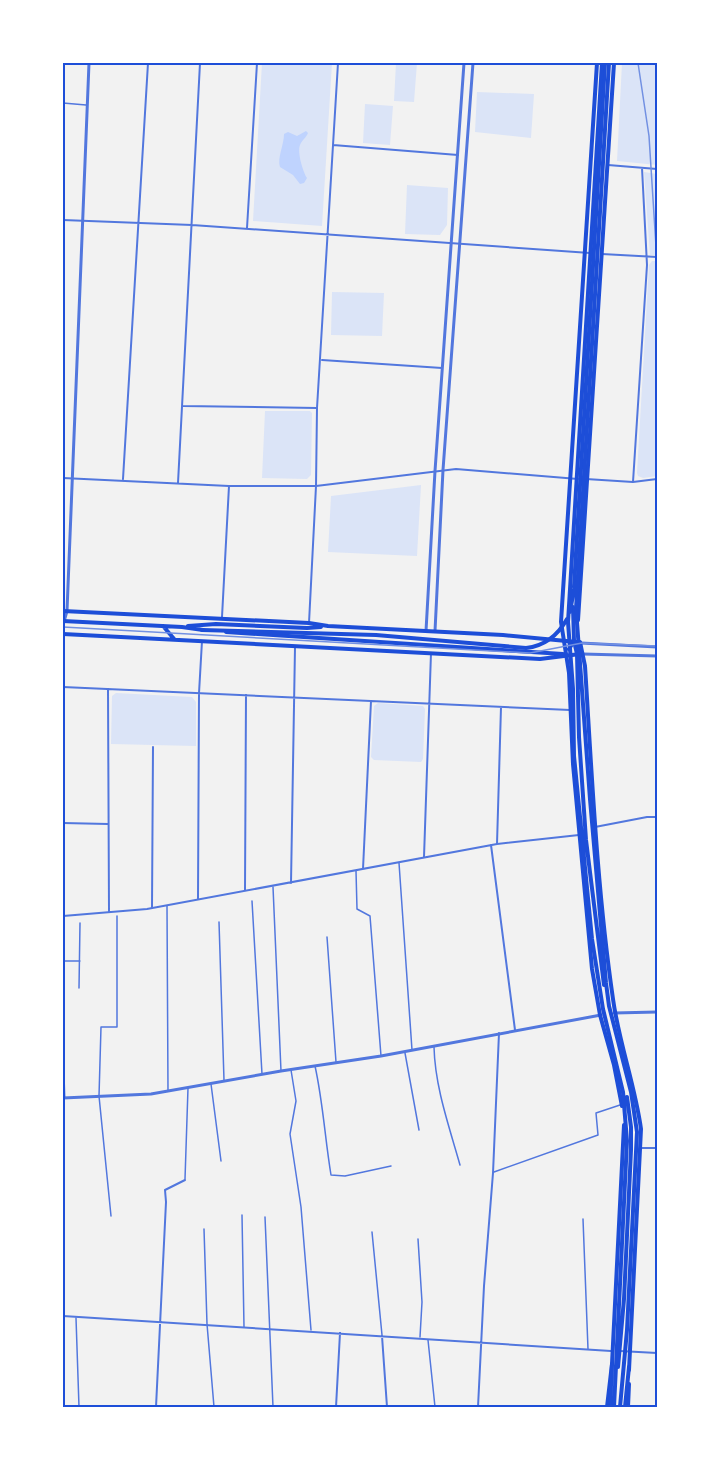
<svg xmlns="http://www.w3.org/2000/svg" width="720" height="1470" font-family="'PT Sans',sans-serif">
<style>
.green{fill:#dbe4f7}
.water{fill:#bfd3fe}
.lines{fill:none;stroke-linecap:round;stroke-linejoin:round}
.service{stroke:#5277de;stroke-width:1.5}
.minor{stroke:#5277de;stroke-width:2}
.tertiary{stroke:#5277de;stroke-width:3}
.secondary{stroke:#1d4ed8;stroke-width:4}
.primary{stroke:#1d4ed8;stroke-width:4}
.trunk{stroke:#1d4ed8;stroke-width:4}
.rail{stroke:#7290e2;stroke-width:1.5}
.neatline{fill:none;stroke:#1d4ed8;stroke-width:2}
</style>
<rect width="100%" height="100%" fill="#f2f2f2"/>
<path class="green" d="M262 63H332L322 226 253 221Z
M396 63H417L414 102 394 101Z
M622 63H657V165L617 161Z
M477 92 534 94 531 138 475 132Z
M365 104 393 106 390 145 363 143Z
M644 172 657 174V255H650Z
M407 185 448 188 447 225 440 235 405 234Z
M652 261H657V476L643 478 638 476 637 473 649 265Z
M332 292 384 293 382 336 331 335Z
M265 411H310L312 413 311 475 307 479 262 478Z
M421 485 417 556 328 552 331 496Z
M116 693 192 697 196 702V746L111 744 112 696Z
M378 703 423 706 425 709 423 759 421 762 374 760 371 757 374 706Z"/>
<path class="water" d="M306 131 308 133C306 138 302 140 300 145 297 152 303 172 307 178L304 183 300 184 293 175 280 167C277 158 284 145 284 134L288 132 297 136Z"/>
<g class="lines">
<path class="service" d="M63 103 86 105
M399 863 412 1050
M356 871 357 909 370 916 381 1056
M273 887 281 1071
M252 901 262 1074
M167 906 168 1090
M219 922 224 1080
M327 937 336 1062
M63 961H80
M79 988 80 923
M434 1047C435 1087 449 1126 460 1165
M405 1053 419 1130
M315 1066C323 1102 325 1139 331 1175L345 1176 391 1166
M291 1070 296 1101 290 1134 301 1207 311 1330
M211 1084 221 1161
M494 1172 598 1135 596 1113 620 1105
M185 1179 188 1088
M242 1215 244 1327
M111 1216 99 1096 101 1027H117V916
M265 1217 273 1407
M583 1219 588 1349
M204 1229 207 1324 214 1407
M372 1232 382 1335
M418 1239 422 1302 420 1337
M76 1318 79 1407
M428 1340 435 1407"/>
<path class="minor" d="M333 145 458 155
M608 165 657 169
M63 220 192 225 590 253
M247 228 257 63
M602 254 657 257
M322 360 442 368
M183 406 317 408
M63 478 229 486H316L456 469 578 479
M123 479 148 63
M586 479 633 482 657 479
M633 482 647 265 642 168
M178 483 200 63
M222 617 229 486
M309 623 316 486 317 408 338 63
M63 687 570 710
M108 689 109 911
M63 823 108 824
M595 827 647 817H657
M497 844 501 707
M491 845 515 1030
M424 857 431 653
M363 869 371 701
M291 883 295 647
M245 890 246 695
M198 899 199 693 202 641
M152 908 153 747
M63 916 147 909 497 844 579 835
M641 1148H657
M63 1316 611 1351
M382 1336 387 1407
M620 1351 657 1353
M156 1407 166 1202 165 1190 185 1180
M336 1407 340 1333
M478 1407 484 1286 493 1173 499 1033"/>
<path class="tertiary" d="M63 625 67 611 89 63
M426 631 435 471 464 63
M435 631 443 470 473 63
M581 643 657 647
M583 654 657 656
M614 1013 657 1012
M63 1069 64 1098
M63 1098 151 1094 281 1071 381 1056 601 1015"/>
<path class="secondary" d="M63 611 309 623 328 626 503 635 577 642
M63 621 182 627 203 630
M163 626 175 640
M188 626 216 624 307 628 321 627
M226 632 563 654
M63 634 540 659 580 654"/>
<path class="primary" d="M597 63 561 622 569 673 573 764 592 969 600 1015 614 1065 622 1106
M574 587 605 63
M578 620 614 63
M580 642 585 666C592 777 597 889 613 999 619 1043 635 1085 641 1129L629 1370
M569 649 574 641 573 607
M607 1407 612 1364 624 1125
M628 1407 629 1384"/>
<path class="trunk" d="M602 63 568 622 573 689 574 756 592 939 603 1009 623 1092 627 1141 614 1407
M609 63 576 609 590 799 606 983 609 1006 631 1092 637 1132 627 1330 620 1407
M570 612 575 584
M202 630 376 635 526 648C545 646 558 635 567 619
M574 641 577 654 579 737 586 840 604 985
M618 1367 624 1299 631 1150V1127L627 1097
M610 1407 612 1364
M625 1407 629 1367"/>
<path class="rail" d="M638 63 649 136 657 262
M63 627 530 653 582 643 657 646"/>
</g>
<rect width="720" height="1470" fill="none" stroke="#ffffff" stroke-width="129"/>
<rect x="64" y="64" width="592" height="1342" class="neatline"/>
</svg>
